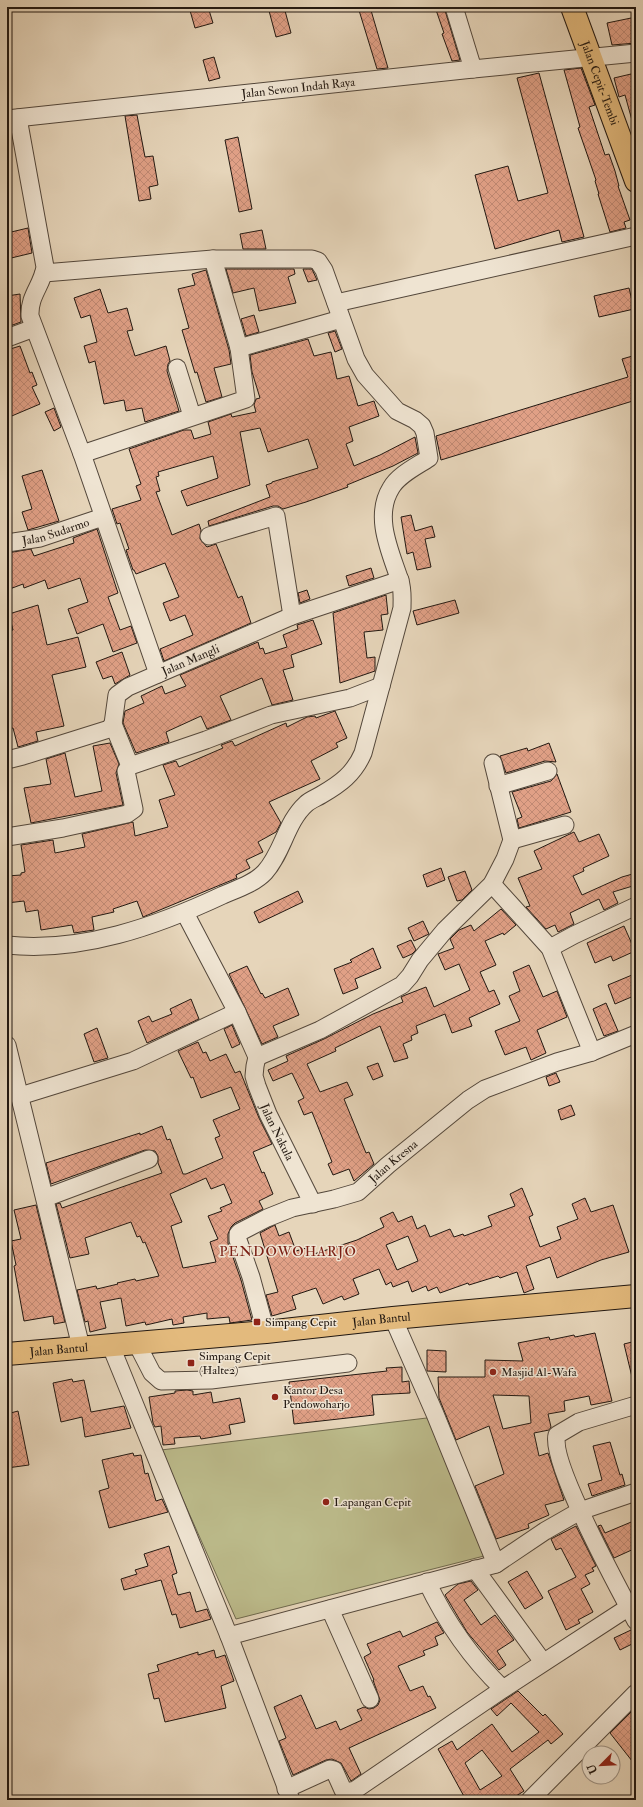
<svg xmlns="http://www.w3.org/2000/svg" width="643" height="1807" font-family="'IM FELL Double Pica',serif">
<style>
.park{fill:#bcbb8b;stroke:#6f6a4e}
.building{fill:url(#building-cross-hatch);stroke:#221811;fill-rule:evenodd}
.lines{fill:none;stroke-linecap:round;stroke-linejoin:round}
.minor-casing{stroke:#53473b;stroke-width:19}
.major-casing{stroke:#221811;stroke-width:24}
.minor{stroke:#efe4d2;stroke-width:17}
.major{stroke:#e3ba7d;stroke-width:22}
.poi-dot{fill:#8f2418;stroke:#efe4d2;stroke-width:1.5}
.labels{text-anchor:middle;stroke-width:3;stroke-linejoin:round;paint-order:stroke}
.street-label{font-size:12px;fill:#221811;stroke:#efe4d2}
.poi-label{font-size:12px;fill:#221811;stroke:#efe4d2;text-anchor:start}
.quarter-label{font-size:14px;letter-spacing:1px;fill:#7a1f14;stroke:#efe4d2}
</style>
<defs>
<pattern id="building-cross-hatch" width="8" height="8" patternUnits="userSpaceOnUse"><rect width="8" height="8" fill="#e0a086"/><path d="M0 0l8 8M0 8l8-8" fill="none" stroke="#c08973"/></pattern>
</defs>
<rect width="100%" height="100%" fill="#e6d5ba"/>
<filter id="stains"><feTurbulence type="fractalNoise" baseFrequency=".005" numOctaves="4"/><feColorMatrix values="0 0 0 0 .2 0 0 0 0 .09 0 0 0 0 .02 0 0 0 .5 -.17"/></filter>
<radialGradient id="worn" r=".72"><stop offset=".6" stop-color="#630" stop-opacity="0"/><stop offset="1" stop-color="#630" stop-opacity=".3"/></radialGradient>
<path class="park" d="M435 1417 488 1555 236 1619 161 1450Z"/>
<path class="building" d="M189 7H208L213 23 195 28Z
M268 7H284L291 33 276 37Z
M358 7H370L388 68 377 69Z
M435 7H444L460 60 452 61 442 34 444 33Z
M636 17V43L612 45 607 23Z
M214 57 220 78 209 81 203 60Z
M581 68 595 105 589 107 605 155 609 154 615 171 619 186H618L630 220 624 222 626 228 610 232 598 194H599L595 181 596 180 578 128 580 127 564 70Z
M539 73 584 237 562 242 559 230 495 249 475 175 508 166 518 201 548 193 517 78Z
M631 74 636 91V124H633L625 95 619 97 614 78Z
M137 115 145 157 153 156 158 185 149 187 151 199 139 201 125 116Z
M238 137 252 209 239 212 225 140Z
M28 228 32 253 7 259V233Z
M262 230 266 249H243L240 234Z
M226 269H294L295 274 288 277 296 303 259 311 254 288 233 293Z
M303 269H312L317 280 308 282Z
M206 270 229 350 231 364 214 368 222 397 206 402 197 372 195 373 182 330 189 328 178 289 195 285 192 274Z
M629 288 634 309 599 317 594 296Z
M100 289 108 313 127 308 133 330 127 331 135 356 166 346 170 361 168 364 167 371 179 411 145 422 142 408 126 411 124 400 104 404 95 361 89 363 84 346 97 342 90 315 81 318 74 298Z
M20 294 21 322 7 327V296Z
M254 315 259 332 246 336 241 319Z
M335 331 342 349 335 352 328 333Z
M308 339 314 356 331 352 337 379 349 376 358 406 374 401 379 416 349 427 353 441 346 444 354 466 380 455 415 437 418 453 393 466 347 485 348 487 306 502 283 509 278 506H273L209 526 208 521 270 497 266 485 272 483V482L318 468 308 439 268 452 260 428 240 432 250 485 187 506 181 491 218 478 213 456 158 472 159 476 156 477 160 491 156 492 172 535 199 524 201 530 200 539 207 547 216 544 238 598 242 596 251 623 164 661 160 649 193 635 185 615 170 621 163 603 179 597 165 563 136 574 134 570H133L126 550 129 549 120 523 117 524 112 509 141 500 136 486 141 484 129 449 184 430H191L194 439 211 434 208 422 231 414 232 417 256 412 254 405 256 399 260 398 252 372 250 355Z
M20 346 30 373 32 372 37 385 32 387 40 404 7 418V350Z
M636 355V400L441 460 436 436 628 377 622 359Z
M54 408 61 427 54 431 45 412Z
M42 470 59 521 28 530 22 512 32 509 22 476Z
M411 515 415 531 432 526 435 537 425 539 431 567 417 570 413 552 407 554 401 517Z
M97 529 118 593 108 597 120 630 131 626 137 643 113 652 103 624 77 634 68 609 88 602 80 578 48 589 45 580 24 588 23 584 7 590V553L31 549 34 556 74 543 73 538Z
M371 568 374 578 349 586 346 576Z
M307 590 310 599 300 603 298 593Z
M386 595 388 614 381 615 383 630 364 632 367 658 375 657V671L340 683 333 613Z
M455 600 459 613 417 625 413 611Z
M38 605 47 645 78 637 86 667 52 675 64 726 36 732 38 741 18 747 13 728 7 729V631L13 630 9 614Z
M313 620 322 644 291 655 294 667 283 670 293 700 272 705 262 678 220 696 231 720 207 729 201 716 166 732 169 742 136 753 123 723 125 711 144 703 141 696 162 686 165 694 186 686 180 675 258 642 260 649 263 648 265 654 287 647 283 635 298 629 297 625Z
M122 652 130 675 115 684 112 676 103 679 96 662Z
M335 711 347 738 336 743 338 747 311 761 320 779 269 802 281 823 276 832 258 842 263 852 246 860 250 868 236 875 237 878 143 917 137 901 113 909 114 912 92 917 94 930 74 933 72 925 41 930 38 910 26 912 24 901 7 903V876L21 875V873L25 872 21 845 53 840 55 853 85 847 82 834 133 822 135 836 168 827 159 800 175 795 163 765 176 761 179 767 223 748 221 745 232 741 235 746 286 723 287 727 307 717 315 716 316 718Z
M110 743 119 764 116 773 123 805 31 823 24 788 51 784 46 759 65 753 75 797 102 791 93 746Z
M549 743 556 762 545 761 506 773 500 756 527 748 528 751Z
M557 774 571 812 519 828 517 819 522 817 512 792 551 781Z
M574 832 579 842 599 834 609 856 583 868 584 871 573 876 582 895 622 877 636 873V885L613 892 618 903 604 910 599 899 570 913 574 924 558 932 555 925 546 929 526 907 530 906 518 878 542 869 534 851Z
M441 868 445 880 427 887 423 875Z
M465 871 472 890 462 900 457 901 448 877Z
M298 891 303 902 259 923 254 912Z
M501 909 516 925 504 935 503 933 485 941 496 965 480 972 489 992 494 990 500 1004 469 1018 472 1026 452 1033 445 1014 416 1026 418 1033 411 1036 412 1040 403 1044 408 1058 394 1062 380 1026 335 1048 336 1051 307 1064 320 1092 347 1082 353 1095 344 1099 366 1153 369 1152 374 1164 354 1181 349 1169 333 1175 328 1164 332 1162 312 1112 304 1115 298 1101 304 1098 292 1073 273 1081 268 1070 288 1061 286 1056 324 1039 373 1014 403 1002 401 997 403 996 426 987 434 1007 470 990 459 964 445 970 438 954 454 948 450 939 459 930 471 925 474 931Z
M423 921 429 934 414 941 408 928Z
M624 926 635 951 613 961 611 956 595 963 587 943Z
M411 940 416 950 412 954 403 958 397 946Z
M373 948 381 968 355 979 358 988 343 994 334 969 352 962 350 960Z
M529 965 543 997 557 991 567 1017 537 1030 546 1053 531 1060 526 1047 505 1055 495 1031 520 1021 509 996 520 991 513 972Z
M247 966 261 994 262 993 265 998 288 988 299 1015 273 1026 278 1037 262 1044 229 974Z
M632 975 636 987V995L615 1004 608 985Z
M191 999 199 1019 147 1043 138 1021 149 1016 152 1022 172 1014 170 1009Z
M606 1003 618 1031 604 1036 593 1009Z
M232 1025 240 1044 232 1048 224 1029Z
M97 1028 108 1058 94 1062 84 1034Z
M198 1042 203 1053 206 1052 210 1061 226 1054 235 1073 240 1071 259 1118 272 1144 253 1152 262 1173 264 1172 273 1194 259 1201 263 1209 235 1223 231 1227 228 1234V1243L241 1280 252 1320 230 1323 229 1317 207 1319V1313L183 1317 184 1323 173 1325 172 1319 146 1325 145 1322 126 1326 121 1298 100 1302 106 1328 90 1332 88 1321 85 1322 77 1290 96 1286 97 1289 118 1284 117 1283 135 1279 136 1281 159 1276 145 1242 143 1243 140 1236 137 1237 131 1222 85 1238 89 1254 70 1258 56 1204 60 1203 62 1208 162 1173 158 1163V1156L155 1151 145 1150 51 1184 46 1163 140 1133V1135L162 1126 167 1140 170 1139 183 1174H186L223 1158 215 1138 220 1136 213 1120 240 1109 231 1087 201 1098 193 1077 191 1078 178 1051ZM206 1178 211 1189 224 1184 232 1203 220 1208 222 1211 208 1216 218 1239 210 1242 216 1262 183 1268 171 1226 182 1222 170 1194Z
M378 1063 383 1076 373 1080 367 1067Z
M556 1073 560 1082 549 1086 546 1077Z
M571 1105 575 1115 561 1120 558 1110Z
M522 1188 533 1215 529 1217 540 1247 561 1239 557 1227 578 1219 572 1204 585 1198 591 1212 613 1205 629 1252 601 1260 557 1278 550 1257 526 1266 534 1289 524 1293 517 1272 500 1278 498 1276 469 1285 468 1283 440 1293 437 1287 428 1291 426 1286 412 1292 408 1281 393 1287 391 1282 386 1285 379 1269 353 1279 359 1294 344 1300 342 1296 323 1304 316 1288 292 1296 296 1309 272 1316 266 1295 278 1292 260 1233 271 1227 275 1225 279 1236 289 1232 296 1251 306 1248 308 1256 357 1240 384 1227 380 1218 393 1212 398 1222 412 1216 417 1229 425 1225 430 1237 450 1229 454 1237 463 1234 464 1236 492 1226 488 1216 515 1206 510 1194ZM408 1236 418 1261 397 1270 386 1245Z
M36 1205 65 1322 54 1324 53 1316 24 1321 14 1266 16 1265 11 1241 21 1239 14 1210Z
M595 1333 612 1401 591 1405 589 1396 564 1401 565 1411 548 1414 551 1427 549 1430 534 1433 539 1456 548 1453 564 1500 545 1505 549 1515 528 1524 529 1528 496 1539 475 1486 504 1474 489 1426 456 1440 439 1398 438 1377H485V1360L523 1361 518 1343 549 1337 550 1340 574 1335 575 1337ZM493 1395 529 1396 531 1423 503 1429Z
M636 1341V1376L632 1377 624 1344Z
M427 1350 446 1351V1372L427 1371Z
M402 1367V1382L409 1381 410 1393 372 1395 374 1415 294 1424 289 1382 387 1371 386 1368Z
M72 1379 73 1382 84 1380 91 1412 124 1406 131 1428 85 1437 82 1417 61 1422 53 1383Z
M187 1390 193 1391V1395L211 1392 213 1403 240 1398 245 1422 229 1425 231 1434 201 1439 200 1436 174 1438 175 1444 163 1445 161 1426 155 1427 153 1423 149 1397 169 1394 175 1393V1391Z
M18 1411 29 1465 7 1468V1414Z
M610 1442 620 1475 622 1474 625 1485 592 1496 588 1484 602 1480 593 1446Z
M133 1453 134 1456 141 1455 145 1474 148 1473 156 1501 162 1499 168 1512 109 1528 99 1491 109 1488 102 1460Z
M636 1520V1548L614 1558 598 1526 601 1525 605 1533Z
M576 1526 596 1566 592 1568 594 1571 585 1575 590 1584 581 1589 593 1612 578 1620 580 1623 566 1630 548 1591 576 1577 561 1548 556 1550 551 1539Z
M169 1546 177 1573 172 1575 178 1595 190 1592 196 1612 207 1609 211 1619 180 1628 176 1614 172 1615 161 1580 124 1590 121 1579 137 1574 135 1570 148 1566 144 1554Z
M527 1571 543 1598 525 1609 508 1582Z
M471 1581 478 1590 464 1600 481 1625 495 1615 514 1640 497 1651 506 1665 499 1670 467 1632 445 1595 458 1584Z
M437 1622 444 1633 435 1637 438 1645 423 1651 425 1655 398 1666 410 1691 423 1686 428 1697 430 1696 436 1708 349 1748 361 1774 351 1781 341 1763 332 1759 326 1760 293 1775 279 1741 286 1738 274 1707 301 1695 316 1729 336 1721 340 1730 362 1720 357 1710 364 1707 369 1709 374 1708 378 1705 380 1700 373 1680H374L364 1657 371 1653 367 1644 400 1631 403 1637Z
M631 1630 636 1631V1642L620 1650 614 1638Z
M214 1650 216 1658 225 1655 234 1681 221 1686 226 1708 165 1722 159 1698 154 1699 148 1674 159 1671 157 1665 198 1652V1655Z
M518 1691 543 1716 545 1714 563 1734 551 1744 548 1740 510 1769 524 1791 510 1800H466L438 1749 452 1741 457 1750 492 1724 512 1752 539 1732 511 1703 497 1716 491 1709ZM482 1750 502 1776 480 1790 465 1763Z
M636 1707V1766L610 1733Z"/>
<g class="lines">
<g class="minor-casing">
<g id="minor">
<path d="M454 7 473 69"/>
<path d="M18 118 45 267C42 286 29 295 30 316L82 454 158 674"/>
<path id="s1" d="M7 119 473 69 636 53"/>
<path d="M336 303 636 236"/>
<path d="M7 338 34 328"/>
<path d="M239 348 341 319"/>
<path d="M177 368 192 416"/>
<path d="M82 454 246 399 239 348 213 259"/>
<path d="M209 536 276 516 292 616"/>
<path id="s2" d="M7 543 40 538 103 517"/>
<path d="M113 724 130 766"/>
<path id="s3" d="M7 760 23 756 109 729 113 724 117 695 128 687 292 616 400 580"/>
<path d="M498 786 548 771"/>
<path d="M7 837 63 828 127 814 134 809 126 771 130 766 206 740 271 715 350 698 381 686"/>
<path d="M512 840 565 825"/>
<path d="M492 884 550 948 592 1052"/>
<path d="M185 913 237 1012 257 1057"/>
<path d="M7 945C81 953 157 926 223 895 237 889 255 883 265 872 283 852 286 822 306 804 310 800 316 798 321 795 340 784 354 774 363 753L402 608C402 599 403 590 400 581 391 553 373 517 391 488 398 475 417 466 429 458L425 433 422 426 415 420 397 411 365 375 356 359 324 270 318 261 312 259H213L44 273"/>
<path d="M550 948 574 935 636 906"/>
<path d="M7 1045 81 1347"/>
<path d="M257 1057 320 1030 402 985 410 976 420 960 445 930 492 884 505 859 512 840 493 763"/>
<path id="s4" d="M257 1057 255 1066 254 1076 257 1086 268 1114 313 1204"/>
<path d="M20 1096 133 1061 237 1012"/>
<path d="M45 1198 149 1159"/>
<path d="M393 1318 435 1414 496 1564"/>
<path id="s5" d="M266 1332 251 1277 238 1240V1234L240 1232 267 1218 292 1208 334 1199 358 1192 388 1165 468 1100 485 1089 557 1062 592 1052 636 1034"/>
<path d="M136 1342 152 1373 161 1381 211 1380 348 1363"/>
<path d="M110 1344 229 1636 291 1800"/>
<path d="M636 1405 579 1422 557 1435C549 1461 620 1591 636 1621"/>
<path d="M475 1569 543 1662"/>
<path d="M427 1582C446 1622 471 1658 503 1689L629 1607"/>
<path d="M330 1609 370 1699"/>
<path d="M229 1636 496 1564 545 1531 580 1511 636 1492"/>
<path d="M286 1789 330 1769 334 1770 343 1790 346 1792 355 1790 503 1689"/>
<path d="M530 1800 636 1693"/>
</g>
</g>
<g class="major-casing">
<g id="major">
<path id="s6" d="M572 7 636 181"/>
<path id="s7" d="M7 1354 266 1332 393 1318 636 1296"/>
</g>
</g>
<use href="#minor" class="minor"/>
<use href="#major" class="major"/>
</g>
<g class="poi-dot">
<rect x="253" y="1318" width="8" height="8" rx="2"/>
<rect x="187" y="1359" width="8" height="8" rx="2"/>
<circle cx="493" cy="1372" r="4"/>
<circle cx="275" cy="1397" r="4"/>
<circle cx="326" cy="1502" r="4"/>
</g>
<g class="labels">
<g class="street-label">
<text dy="4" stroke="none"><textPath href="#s6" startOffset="81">Jalan Cepit-Tembi</textPath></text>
<text dy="4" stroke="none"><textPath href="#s1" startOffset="293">Jalan Sewon Indah Raya</textPath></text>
<text dy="4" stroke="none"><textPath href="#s2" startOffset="50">Jalan Sudarmo</textPath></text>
<text dy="4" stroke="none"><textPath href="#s3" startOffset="224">Jalan Mangli</textPath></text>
<text dy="4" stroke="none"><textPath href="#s4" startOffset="80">Jalan Nakula</textPath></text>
<text dy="4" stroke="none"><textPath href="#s5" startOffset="277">Jalan Kresna</textPath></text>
<text dy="4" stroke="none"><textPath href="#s7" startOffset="376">Jalan Bantul</textPath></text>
<text dy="4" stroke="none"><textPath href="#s7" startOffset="52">Jalan Bantul</textPath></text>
</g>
<g class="poi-label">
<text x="265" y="1326">Simpang Cepit</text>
<text x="199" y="1360">Simpang Cepit<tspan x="199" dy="14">(Halte2)</tspan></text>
<text x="501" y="1376">Masjid Al-Wafa</text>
<text x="283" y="1394">Kantor Desa<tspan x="283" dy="14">Pendowoharjo</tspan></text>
<text x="334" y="1506">Lapangan Cepit</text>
</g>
<g class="quarter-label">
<text x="288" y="1256">PENDOWOHARJO</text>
</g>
</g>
<rect width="643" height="1807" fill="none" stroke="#e6d5ba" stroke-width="24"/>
<rect x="8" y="8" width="627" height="1791" fill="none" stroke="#221811" stroke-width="2"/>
<rect x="12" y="12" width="619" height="1783" fill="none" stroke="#221811"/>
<g transform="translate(601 1765) rotate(246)"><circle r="19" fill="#efe4d2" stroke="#9d9285"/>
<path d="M0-3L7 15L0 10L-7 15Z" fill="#8f2418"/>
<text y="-6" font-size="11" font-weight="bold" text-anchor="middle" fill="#221811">U</text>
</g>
<rect width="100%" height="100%" filter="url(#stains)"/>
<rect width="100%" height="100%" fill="url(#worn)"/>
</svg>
